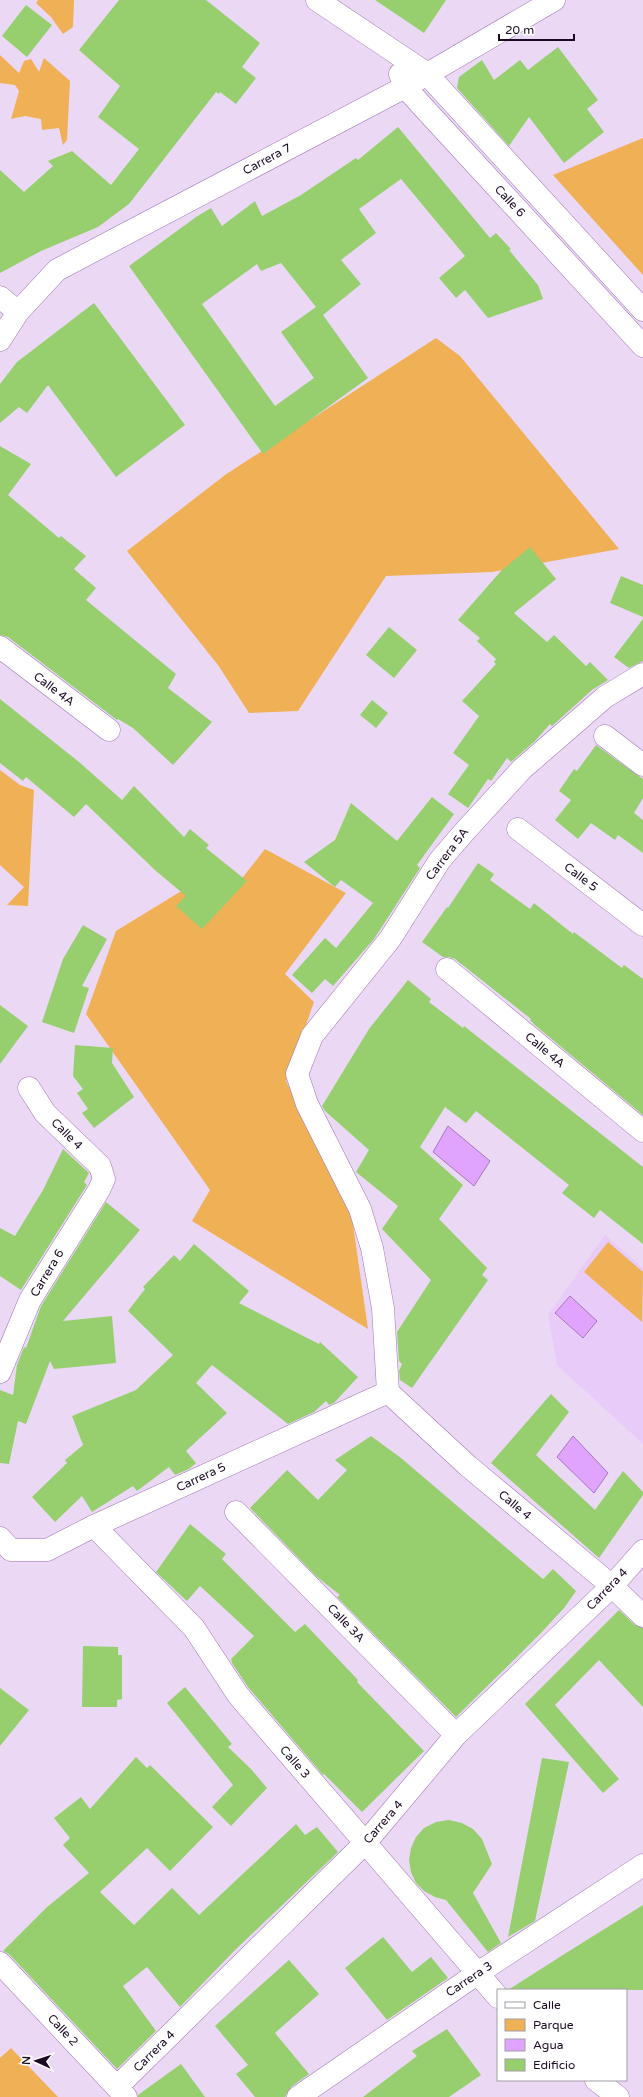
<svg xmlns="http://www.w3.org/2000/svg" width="643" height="2097" font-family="'Varela Round',sans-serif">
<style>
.built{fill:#e9cbf9}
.green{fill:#efb056}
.water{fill:#e0a4ff;stroke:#a576bd}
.building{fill:#97cf6f;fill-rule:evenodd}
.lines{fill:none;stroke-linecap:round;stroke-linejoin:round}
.minor-casing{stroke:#a175b7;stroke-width:23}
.minor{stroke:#fff;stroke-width:22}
.labels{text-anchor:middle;stroke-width:4;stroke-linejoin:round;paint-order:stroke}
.street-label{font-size:12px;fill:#1a0922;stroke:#fff}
</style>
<rect width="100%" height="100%" fill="#ebd8f5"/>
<path class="built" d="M605 1235 643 1268V1444L557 1365 548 1315Z"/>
<path class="green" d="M38 0H74L73 27 63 34 51 17 36 3Z
M0 55 19 73 24 61 31 59 39 72 44 58 70 81 67 140 63 145 59 128 42 130 41 119 25 116 11 119 19 91 15 85 0 83Z
M643 138V275L553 175Z
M436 338 460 356 619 549 492 572 386 576 298 711 249 713 218 665 127 551 225 475Z
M0 770 20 785 34 790 28 906 7 905 24 887 0 865Z
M265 849 346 893 285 974 314 1002 286 1081 351 1211 368 1329 192 1221 210 1190 86 1014 116 931 183 890 202 929Z
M608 1242 643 1272 642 1322 584 1272Z
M11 2048 58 2097H0V2058Z"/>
<path class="water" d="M448 1126 490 1161 474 1186 433 1152Z
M570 1296 597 1321 583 1338 555 1313Z
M573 1436 608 1473 594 1493 557 1457Z"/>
<path class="building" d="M119 0H206L260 43 242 67 256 78 236 104 220 92 219 94 216 92 129 204 98 227 41 251 0 273V170L24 192 53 166 48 161 72 151 111 185 139 149 98 117 120 86 79 50Z
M375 0H446L424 33Z
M26 5 52 25 27 57 2 36Z
M558 47 598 100 587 109 604 132 564 163 529 117 509 146 457 88 459 77 482 60 494 80 520 60 528 70Z
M398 127 490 238 496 233 511 249 509 250 538 285 543 299 488 318 465 290 456 298 439 278 465 256 401 179 359 209 376 233 341 260 361 284 323 315 368 378 263 454 129 266 196 217 211 208 222 226 255 201 262 216 301 195 356 158 358 160ZM281 263 316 307 281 332 314 378 275 406 202 304 257 264 261 271Z
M94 303 185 425 116 477 48 385 27 413 19 407 0 423V384L17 362Z
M0 446 31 464 8 495 59 538 61 536 86 556 74 569 96 588 86 600 176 674 168 688 212 722 173 765 133 728 118 719 117 720 8 637 0 635Z
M530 547 556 579 514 613 547 642 554 635 586 666 590 662 608 680 592 690 552 726 550 724 535 741 511 762 507 758 491 781 488 779 468 808 448 794 469 765 453 753 479 716 462 701 496 664 494 662 496 659 477 641 480 638 458 620 501 571Z
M621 576 643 585V617L610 603Z
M643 619V661L629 668 614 657Z
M389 627 417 650 394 678 366 655Z
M0 699 79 762 122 800 134 786 184 837 190 829 209 845 206 848 247 881 202 929 176 906 186 896 156 871 86 804 74 817 26 777 23 781 0 763Z
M372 700 388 713 376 728 360 715Z
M596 745 643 779V798L634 813 643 820V853L618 835 615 840 591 823 578 839 555 820 571 800 559 791 574 769 577 771Z
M432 797 454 814 417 865 420 868 374 939 333 986 325 979 312 993 292 975 325 938 336 948 373 903 341 880 335 887 304 862 335 840 351 803 397 841Z
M478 863 494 874 490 880 530 909 534 903 573 934 574 932 622 968 624 965 643 979V1115L536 1026 530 1020 531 1019 455 959 449 957H443L422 942 447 907 448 908Z
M83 925 107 939 82 986 89 988 74 1033 42 1022 63 959Z
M408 980 431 999 429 1002 463 1028 464 1026 643 1167V1244L600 1210 594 1218 562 1193 569 1185 476 1111 466 1123 445 1107 420 1147 463 1185 439 1219 487 1268 482 1275 488 1280 412 1388 400 1380 399 1371 402 1364 399 1361 397 1332 431 1280 382 1229 398 1206 356 1172 369 1150 325 1111 322 1106 369 1029Z
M0 1005 28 1026 0 1064Z
M75 1045 113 1048 112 1063 134 1097 94 1128 82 1113 88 1109 77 1093 83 1089 73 1076Z
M63 1149 89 1173 84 1182 87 1185 21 1290 0 1276V1228L15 1236 43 1190Z
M106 1202 140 1230 63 1321 112 1316 116 1363 54 1369 50 1361 26 1424 18 1421 9 1464 0 1463V1390L13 1395 17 1365 24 1347 26 1348 41 1306Z
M194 1244 249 1291 239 1303 319 1344 320 1342 358 1377 334 1403 329 1405 326 1401 314 1412 288 1424 212 1365 196 1383 227 1413 186 1451 196 1463 189 1469 175 1475 169 1467 137 1491 133 1486 92 1512 82 1496 55 1522 32 1497 67 1463 65 1460 83 1445 72 1416 136 1390 173 1355 128 1311 145 1289 143 1287 170 1259 174 1255 180 1261Z
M551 1394 569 1412 536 1455 595 1510 623 1471 643 1492V1495L599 1558 491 1463Z
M371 1436 401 1458 543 1579 553 1569 576 1591 564 1608 539 1635 456 1717 337 1597 340 1595 317 1577 250 1508 287 1470 318 1500 347 1470 335 1460Z
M190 1524 226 1554 222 1559 295 1632 305 1624 358 1680 357 1682 424 1751 362 1812 324 1774 323 1775 248 1687 232 1663 231 1659 254 1636 200 1586 187 1601 156 1572Z
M619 1610 635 1625 643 1628V1707L599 1660 555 1705 619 1779 603 1793 525 1704Z
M83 1646 118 1647V1655H122V1699L117 1700V1707H82Z
M185 1687 232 1744 228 1747 251 1769 267 1788 231 1826 212 1807 233 1785 167 1703Z
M0 1688 29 1710 0 1746Z
M136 1757 147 1768 150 1765 213 1827 170 1871 147 1848 100 1892 134 1925 172 1888 199 1915 296 1824 305 1835 317 1827 338 1852 234 1951 180 2007 147 1967 123 1986 156 2031 117 2069 9 1954 3 1951 47 1907 89 1873 63 1845 70 1838 54 1818 81 1797 90 1809Z
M542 1758 569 1762 535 1921 508 1937Z
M449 1820 462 1823 473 1829 482 1839 492 1864 473 1893 501 1943 488 1952 446 1900 435 1897 424 1891 416 1883 411 1872 409 1860 411 1848 416 1837 424 1828 436 1822Z
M643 1905V1990H508L566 1953Z
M383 1937 412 1972 431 1957 448 1978 387 2020 345 1968Z
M289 1960 319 1994 275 2033 309 2074 291 2087 285 2097H255L236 2074 248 2065 215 2026Z
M447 2029 481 2075 449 2097H363L417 2056 412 2051Z
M181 2064 205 2097H138V2095Z"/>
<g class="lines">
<g class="minor-casing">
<path id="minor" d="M317 0 426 73 643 310
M400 74 405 87 423 107 643 346
M0 297 18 312
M0 340 18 312 57 270 405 87 554 0
M0 647 109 730
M605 736 643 765
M518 829 643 925
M447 969 643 1131
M0 1372 30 1300 99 1190 104 1179 100 1166 45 1113 29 1088
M388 1392 383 1308 372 1248 360 1209 307 1104 297 1074 312 1036 390 939 440 860 466 830 522 769 605 697 643 674
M388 1392 468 1466 612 1586 643 1616
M236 1512 456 1735
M94 1526 194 1628 238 1695 498 1997
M0 1538 11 1550H47L94 1526 388 1392
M0 1963 126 2097
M596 2080 618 2097
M117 2087 366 1842 456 1735 612 1586 643 1551
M298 2097 478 1973 643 1865"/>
</g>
<use href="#minor" class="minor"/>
</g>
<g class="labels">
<g class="street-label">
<text transform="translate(267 159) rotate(-28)" y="4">Carrera 7</text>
<text transform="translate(510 201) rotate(47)" y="4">Calle 6</text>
<text transform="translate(54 689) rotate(37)" y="4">Calle 4A</text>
<text transform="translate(447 854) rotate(-53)" y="4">Carrera 5A</text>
<text transform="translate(581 877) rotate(37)" y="4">Calle 5</text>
<text transform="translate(545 1050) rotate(40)" y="4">Calle 4A</text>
<text transform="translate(67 1134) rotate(45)" y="4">Calle 4</text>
<text transform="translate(47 1273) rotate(-59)" y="4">Carrera 6</text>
<text transform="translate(201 1477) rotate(-25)" y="4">Carrera 5</text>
<text transform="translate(515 1505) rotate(40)" y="4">Calle 4</text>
<text transform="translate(607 1589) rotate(-46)" y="4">Carrera 4</text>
<text transform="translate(346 1623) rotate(46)" y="4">Calle 3A</text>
<text transform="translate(295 1762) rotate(49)" y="4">Calle 3</text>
<text transform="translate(383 1822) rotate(-49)" y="4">Carrera 4</text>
<text transform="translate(469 1979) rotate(-34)" y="4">Carrera 3</text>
<text transform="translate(63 2030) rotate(47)" y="4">Calle 2</text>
<text transform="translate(154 2051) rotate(-45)" y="4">Carrera 4</text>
</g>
</g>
<rect x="497" y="1989" width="130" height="92" fill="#ffffff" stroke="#a39da7"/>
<rect x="505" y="2002" width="20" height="6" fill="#ffffff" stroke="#a39da7"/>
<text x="533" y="2009" font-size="12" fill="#1a0922">Calle</text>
<rect x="505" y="2019" width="20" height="12" fill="#efb056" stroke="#a39da7"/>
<text x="533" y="2029" font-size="12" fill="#1a0922">Parque</text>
<rect x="505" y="2039" width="20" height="12" fill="#e0a4ff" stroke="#a39da7"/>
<text x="533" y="2049" font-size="12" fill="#1a0922">Agua</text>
<rect x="505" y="2059" width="20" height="12" fill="#97cf6f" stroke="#a39da7"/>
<text x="533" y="2069" font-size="12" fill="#1a0922">Edificio</text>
<g transform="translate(36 2061) rotate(273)" stroke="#ffffff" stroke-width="3" paint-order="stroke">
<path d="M0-3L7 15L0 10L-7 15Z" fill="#1a0922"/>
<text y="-6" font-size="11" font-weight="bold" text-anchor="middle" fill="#1a0922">N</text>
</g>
<path d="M499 34v6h75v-6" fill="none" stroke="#1a0922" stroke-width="2"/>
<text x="505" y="34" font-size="12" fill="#1a0922" stroke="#ffffff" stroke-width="3" paint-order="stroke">20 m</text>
</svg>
